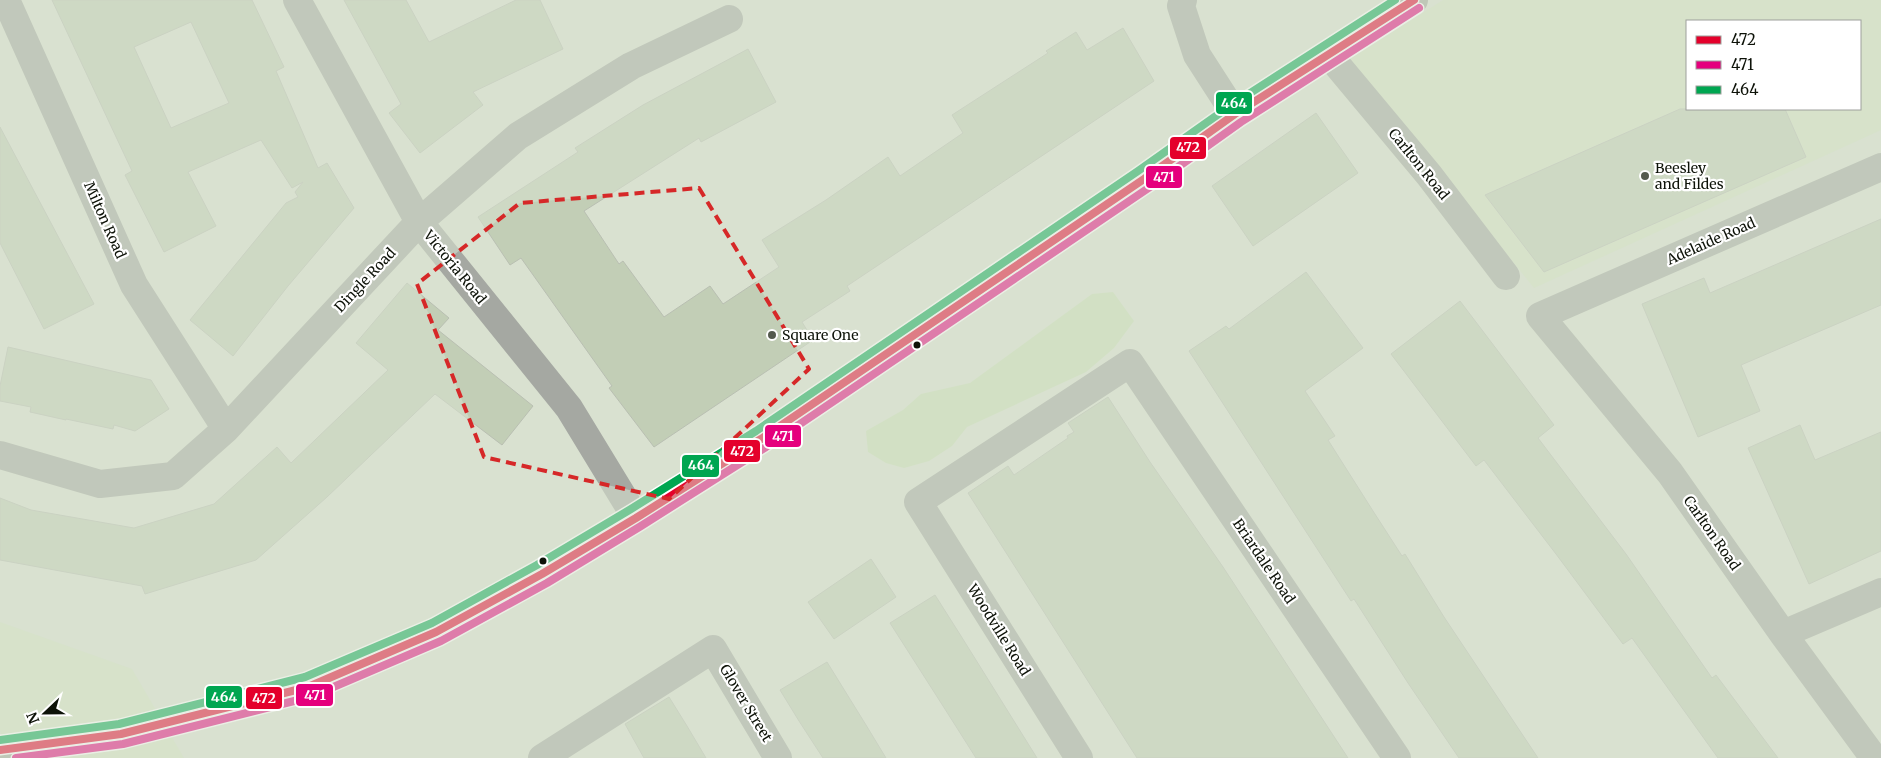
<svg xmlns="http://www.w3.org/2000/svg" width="1881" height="758" font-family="Merriweather,serif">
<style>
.built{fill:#d4e2c4;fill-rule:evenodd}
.green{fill:#cbddb7}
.building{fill:#c2ceb6;stroke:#b9bfb2;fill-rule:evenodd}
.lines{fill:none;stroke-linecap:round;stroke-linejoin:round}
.minor{stroke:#a5a8a2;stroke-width:28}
.highway{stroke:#a1a69a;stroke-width:28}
.bus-1-casing{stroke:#fff;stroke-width:11}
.bus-2-casing{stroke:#fff;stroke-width:11}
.bus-3-casing{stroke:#fff;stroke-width:11}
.bus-1{stroke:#e4002b;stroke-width:8}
.bus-2{stroke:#e5007d;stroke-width:8}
.bus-3{stroke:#00a651;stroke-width:8}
.marked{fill:none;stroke:#d62828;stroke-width:4;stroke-dasharray:10 6;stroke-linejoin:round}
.poi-dot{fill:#545a4e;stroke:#fff;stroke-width:2}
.bus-dot{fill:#0d1208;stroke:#fff;stroke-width:2}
.labels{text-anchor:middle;stroke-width:4.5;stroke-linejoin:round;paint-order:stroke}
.street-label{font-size:14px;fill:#0d1208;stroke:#fff}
.poi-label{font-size:14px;fill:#0d1208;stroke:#fff;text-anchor:start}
.line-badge{stroke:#fff;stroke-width:2}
.badge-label{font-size:14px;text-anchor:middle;font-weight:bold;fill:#fff}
</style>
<rect width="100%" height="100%" fill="#d9e1d0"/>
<path class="built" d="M1443 0H1881V130L1534 288 1350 59ZM1687 21H1860V109H1687Z
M0 622 132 669 184 758H5L0 730Z"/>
<path class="green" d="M1113 292 1134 321 1114 348 1086 372 967 427 952 446 929 461 904 468 886 463 868 452 866 431 903 410 921 394 970 383 1092 294Z"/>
<path class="building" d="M52 0H252L284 67 276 71 318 168 327 163 354 208 288 286 233 356 190 320 286 203 298 197 295 192 303 182 292 188 261 140 188 172 216 226 164 252 125 175 132 171ZM191 22 229 103 171 128 134 47Z
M344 0H406L429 42 516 0H540L563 49 473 92 483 105 420 153 389 113 401 104Z
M1123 28 1154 81 847 286 850 291 802 322 813 340 654 447 609 388 612 386 521 258 510 265 478 217 578 152 575 148 643 105 748 49 776 102 701 142 699 138 584 211 619 264 623 261 664 317 710 286 723 304 779 267 762 240 826 200 888 157 900 176 963 133 952 115 1048 53 1046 51 1076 32 1087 50Z
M1680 109H1785L1806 157 1544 272 1485 195Z
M1316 113 1358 173 1253 246 1212 186Z
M0 127 94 304 44 329 0 243Z
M1881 219V305L1741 365 1760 411 1698 437 1642 304 1704 278 1710 293Z
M1306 272 1363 348 1305 391 1335 436 1328 440 1373 511 1402 556 1405 554 1444 617 1538 758H1459L1408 683 1354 599 1351 601 1189 351 1226 326 1229 329Z
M407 283 449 318 438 330 533 406 502 445 435 394 327 497 256 560 145 594 142 586 0 560V498L31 510 134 528 214 504 277 447 291 463 388 370 356 343Z
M1460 301 1554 425 1538 438 1626 554 1712 678 1716 675 1778 758H1718L1632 638 1623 644 1556 554 1484 460 1476 466 1391 354Z
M8 347 151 380 169 409 135 431 114 425 113 429 66 419V420L30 412 31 407 0 401V386Z
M1108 397 1150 462 1223 567 1348 758H1137L968 493 1008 466 1014 475 1068 438 1067 436 1074 432 1068 423Z
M1800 425 1815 460 1881 432V551L1809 584 1748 448Z
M871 559 896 597 834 639 808 602Z
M935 595 961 636 1037 758H976L943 706 890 623Z
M827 662 866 725 886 758H823L799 721 780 690Z
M669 697 687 726 706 758H644L625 724Z"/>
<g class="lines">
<path class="minor" d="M6 0 134 285 226 429
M297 0 419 222 569 408 636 518
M1183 0 1181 6 1197 55 1235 114
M1328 54 1429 175 1506 276
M0 455 100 484 173 476 226 429 419 222 518 136 631 66 729 19
M1783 634 1881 592
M542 758 713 649 778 758
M1079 758 918 502 1130 363 1397 758
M1874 758 1783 634 1670 473 1540 316 1881 167"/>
<path class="highway" d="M0 750 121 734 308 687 436 632 542 574 636 518 761 439 1144 179 1235 114 1414 0"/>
<g class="bus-1-casing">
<path id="bus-1" d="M0 750 121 734 308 687 436 632 542 574 636 518 761 439 1144 179 1235 114 1414 0"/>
</g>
<g class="bus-2-casing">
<path id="bus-2" d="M16 758 123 744 310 697 441 641 547 583 641 526 766 447 1150 187 1241 122 1419 8"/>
</g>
<g class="bus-3-casing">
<path id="bus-3" d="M0 740 119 724 305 677 432 623 537 565 631 509 756 431 1138 171 1230 106 1395 0"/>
</g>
<use href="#bus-1" class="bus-1"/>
<use href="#bus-2" class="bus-2"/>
<use href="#bus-3" class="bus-3"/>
</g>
<path d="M0 0H1881V758H0ZM699 188 809 369 669 499 484 457 417 284 520 203Z" fill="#d9e1d0" fill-opacity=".55" fill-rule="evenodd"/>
<path class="marked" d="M699 188 809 369 669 499 484 457 417 284 520 203Z"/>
<g class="poi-dot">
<circle cx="1645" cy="176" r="5"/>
<circle cx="772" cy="335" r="5"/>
</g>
<g class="bus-dot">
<circle cx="917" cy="345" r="4.5"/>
<circle cx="543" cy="561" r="4.5"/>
</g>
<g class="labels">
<g class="street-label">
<text transform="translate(1419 164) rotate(51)" y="5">Carlton Road</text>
<text transform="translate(105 220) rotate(66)" y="5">Milton Road</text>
<text transform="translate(1711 241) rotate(-24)" y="5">Adelaide Road</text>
<text transform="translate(455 267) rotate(51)" y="5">Victoria Road</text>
<text transform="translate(365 280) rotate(-47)" y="5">Dingle Road</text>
<text transform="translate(1712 533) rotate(55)" y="5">Carlton Road</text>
<text transform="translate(1264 561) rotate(56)" y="5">Briardale Road</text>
<text transform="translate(999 630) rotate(58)" y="5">Woodville Road</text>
<text transform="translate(746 703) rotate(59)" y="5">Glover Street</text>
</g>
<g class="poi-label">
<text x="1655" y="173">Beesley<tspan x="1655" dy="16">and Fildes</tspan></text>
<text x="782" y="340">Square One</text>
</g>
</g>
<g class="line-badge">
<rect x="1215" y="91" width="38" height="24" rx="5" fill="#00a651"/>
<rect x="1169" y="136" width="38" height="24" rx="5" fill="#e4002b"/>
<rect x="1145" y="165" width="38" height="24" rx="5" fill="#e5007d"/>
<rect x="764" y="424" width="38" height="24" rx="5" fill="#e5007d"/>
<rect x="723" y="439" width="38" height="24" rx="5" fill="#e4002b"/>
<rect x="681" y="454" width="39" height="24" rx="5" fill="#00a651"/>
<rect x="295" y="683" width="39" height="24" rx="5" fill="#e5007d"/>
<rect x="205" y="685" width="38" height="24" rx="5" fill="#00a651"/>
<rect x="245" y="686" width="38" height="24" rx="5" fill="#e4002b"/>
</g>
<g class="badge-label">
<text x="1234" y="108">464</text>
<text x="1188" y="152">472</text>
<text x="1164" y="182">471</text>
<text x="783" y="441">471</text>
<text x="742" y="456">472</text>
<text x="701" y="470">464</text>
<text x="315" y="700">471</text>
<text x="224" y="702">464</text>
<text x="264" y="703">472</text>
</g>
<rect x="1686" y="20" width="175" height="90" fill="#ffffff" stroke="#9ea09c"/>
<rect x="1696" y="36" width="25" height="8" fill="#e4002b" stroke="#9ea09c"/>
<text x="1731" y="45" font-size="15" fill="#0d1208">472</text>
<rect x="1696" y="61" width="25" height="8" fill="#e5007d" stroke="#9ea09c"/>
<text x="1731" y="70" font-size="15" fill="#0d1208">471</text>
<rect x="1696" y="86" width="25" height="8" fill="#00a651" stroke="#9ea09c"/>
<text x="1731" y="95" font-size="15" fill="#0d1208">464</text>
<g transform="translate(45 713) rotate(248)" stroke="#ffffff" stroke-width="4" paint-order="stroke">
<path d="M0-4L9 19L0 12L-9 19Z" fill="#0d1208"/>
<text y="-8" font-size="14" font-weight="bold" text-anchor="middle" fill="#0d1208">N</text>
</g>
</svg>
